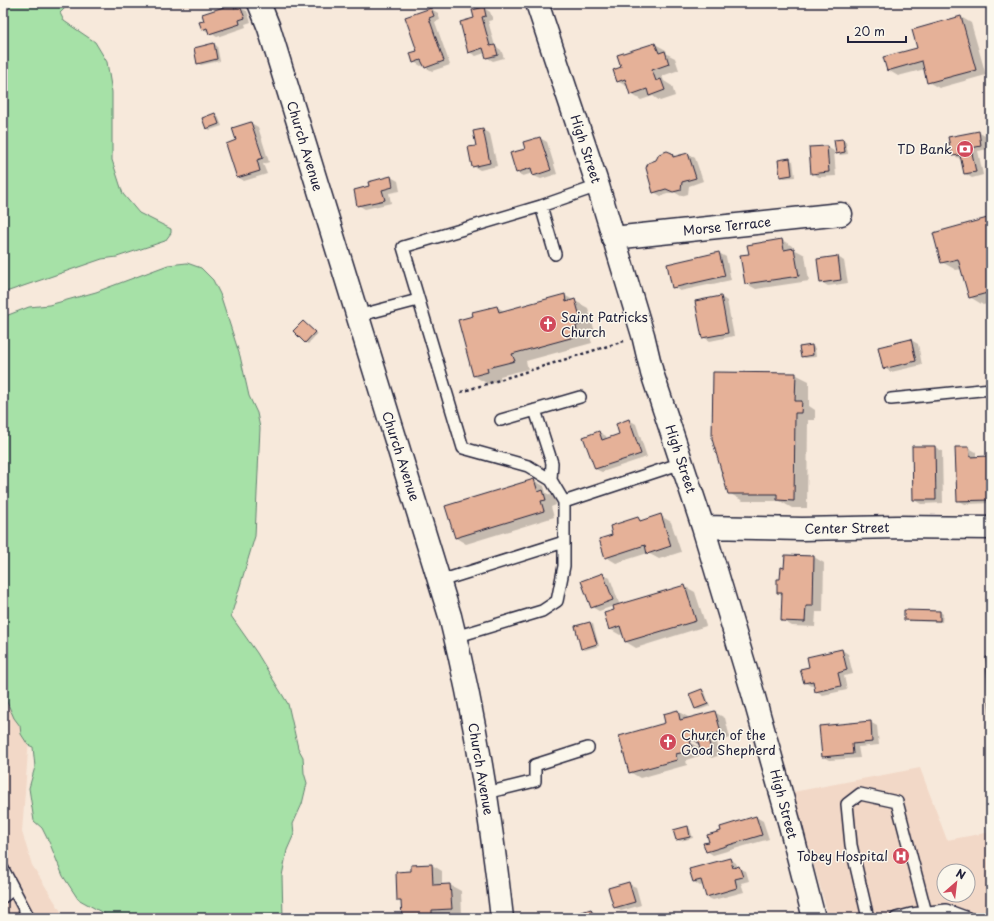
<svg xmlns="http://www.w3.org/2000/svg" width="994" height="921" font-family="'Playpen Sans',sans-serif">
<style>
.built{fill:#f2d8c7;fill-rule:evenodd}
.green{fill:#a6e1a7;stroke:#648271}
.shadow{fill:#0003;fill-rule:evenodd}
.building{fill:#e5b198;stroke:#22223b}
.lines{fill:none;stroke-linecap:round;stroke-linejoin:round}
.lane-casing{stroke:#22223b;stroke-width:14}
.street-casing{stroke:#22223b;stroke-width:25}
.path{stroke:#22223b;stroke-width:2.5;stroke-dasharray:3 3;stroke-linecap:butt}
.lane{stroke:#fbf7ec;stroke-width:11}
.street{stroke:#fbf7ec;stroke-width:22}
.labels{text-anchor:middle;stroke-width:3;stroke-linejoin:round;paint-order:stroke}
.street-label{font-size:13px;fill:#22223b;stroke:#fbf7ec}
.poi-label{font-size:13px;fill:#22223b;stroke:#fbf7ec;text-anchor:end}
</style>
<rect width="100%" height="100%" fill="#f7e9db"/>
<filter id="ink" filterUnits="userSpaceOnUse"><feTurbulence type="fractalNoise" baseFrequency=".025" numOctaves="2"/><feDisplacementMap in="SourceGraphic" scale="8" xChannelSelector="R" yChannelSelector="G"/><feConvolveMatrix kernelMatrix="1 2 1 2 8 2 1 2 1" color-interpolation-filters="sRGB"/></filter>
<g filter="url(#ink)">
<path class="built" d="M3 700 25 724 29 738 22 832 32 865 65 918H3Z
M920 768 947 840 991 832V918H829L793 792ZM944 871H968V895H944Z"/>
<path class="green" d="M3 3H80L66 7 60 13 64 21 95 42 107 62 112 92V160L123 194 139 213 171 229V233L165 241 117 257 102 259 3 293Z
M187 263 201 268 213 280 220 294 240 356 249 396 257 413 260 428 255 536 231 616 257 653 288 704 298 748 303 757 304 773 307 783 302 804 293 824 294 834 287 850 282 876 283 918H112L78 899 63 876 50 844 42 828 34 821 29 788 35 767 33 747 28 745 21 734 20 726 14 718 3 693V317L29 307 49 305 96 292 168 265Z"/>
<path class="shadow" d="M904 3H914L907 5Z
M233 5 247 11 251 22 245 24 246 27 217 37 203 29 205 21Z
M484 8 490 12 493 20 488 21 495 46 501 50 504 58 493 61 486 57 485 53 476 56 469 52Z
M431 9 438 13 440 20 435 22 450 65 432 71 425 67 424 65 421 66 414 62Z
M961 17 971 23 986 75 939 88 928 82 925 69 898 76 888 70Z
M214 44 217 46 220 61 201 65 198 63Z
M655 44 666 50 667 54 675 58 679 70 662 76 664 81 672 86 675 96 660 101 653 96 641 100 631 94 628 87 617 81 622 68 618 56Z
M215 114 218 116 222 126 210 130 207 128Z
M251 123 258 127 269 162 263 164 267 174 244 181 238 177V141Z
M483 130 490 134 497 166 480 170 473 166Z
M978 132 985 136 988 149 978 151 983 175 972 178 965 174 962 159H960L953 155Z
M540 138 547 142 557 174 541 179 534 176 533 173 523 176 517 173 526 149Z
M842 140 846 142 848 154 840 155 837 153Z
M827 147 834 151 836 176 819 177 812 173Z
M672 154 677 157 688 154 695 158 703 181 689 186 688 194 681 196 674 192 661 196 654 192Z
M790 160 793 161 795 177 784 178 781 176Z
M391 177 398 181 400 191 389 193 391 203 365 209 358 205 370 187Z
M991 218V303L983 305 970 297 962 269 956 270 942 262Z
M782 240 792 246 793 250 794 249 805 255 809 281 756 289 745 283 750 254Z
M719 253 726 257 731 280 680 291 673 287Z
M838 257 844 261 848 283 828 286 821 282Z
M564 295 588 308 595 332 589 334 592 343 526 361 528 369 500 376 501 380 488 384 474 376 459 320 474 316 497 307 506 312Z
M721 297 727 301 734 336 710 341 703 337Z
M303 322 317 334 308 344 305 342Z
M911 340 918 344 922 365 891 372 884 368Z
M811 346 815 348 816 357 805 358 802 356Z
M795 374 809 381V406L815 410V420H808L807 508H792L780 501H743L729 493Z
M629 420 636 424 647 457 602 472 595 469 599 432 606 436 607 439 621 434Z
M935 447 942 451 943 503 921 504 914 500Z
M969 448 976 452V458L988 457 991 459V503L965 504 958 500Z
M533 480 544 486 546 493 554 497 556 505 551 507 554 517 466 544 456 538 446 507Z
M661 516 671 522 681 552 659 559 648 553 616 563 606 557 614 535 638 519 643 521Z
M786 556 814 557 824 563 823 612H816L815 627 792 626 782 620 783 596 778 593 785 569Z
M603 574 610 578 620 606 684 586 695 592 706 626 636 648 626 642 623 634 620 635 610 629 616 611 614 606 599 611 592 607Z
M940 612 943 614 942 622 908 621 905 620Z
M590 623 593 624 599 646 585 650 582 648Z
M842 650 848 654 853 674 844 676 847 690 823 695 816 691 815 685 811 686 804 682 811 668Z
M702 690 705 692 710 706 699 710 696 709Z
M677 711 688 717V719L714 712 725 718 730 738 717 742 720 755 712 758 701 752 702 755 686 760 687 765 640 778 630 772ZM686 737 700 745V748L685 739Z
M870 722 877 726 879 745 858 747 860 758 829 760 822 756Z
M756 817 763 821 769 839 713 855 707 851 710 842 722 832 721 828Z
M687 827 690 829 693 838 680 841 676 839Z
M730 859 736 863 738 868 746 871 749 881 741 883 744 892 713 900 706 897 703 885 700 886 694 882Z
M432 865 442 871V885H450L461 891 462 915 442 916V918H403L402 903 398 900 413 872Z
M629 884 636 887 641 905 621 911 614 907Z
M591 911 598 914 599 918H567Z"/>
<path class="building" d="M233 4 234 8 240 6 245 18 239 20 240 24 209 34 207 28 202 30 199 22 204 21 202 14Z
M484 7 486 16 482 17 490 46 495 45 498 55 486 58 483 48 468 53 460 22 474 18 472 10Z
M431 8 434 16 429 18 444 61 425 68 421 60 413 63 410 53 417 51 405 17Z
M961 16 976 70 927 83 922 61 887 71 883 57 917 48 912 30Z
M214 43 217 59 197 64 194 48Z
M655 43 659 53 665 51 669 64 652 70 656 81 661 79 665 90 649 96 647 89 630 95 625 79 617 82 613 70 621 67 617 55Z
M215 113 219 124 206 129 202 118Z
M251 122 263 158 257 160 260 171 237 178 226 144 236 140 232 128Z
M483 129 490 163 472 167 468 147 476 146 473 131Z
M979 131 981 146 971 148 976 172 964 174 960 155 952 156 948 137Z
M540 137 551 170 533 176 531 168 516 173 510 153 525 149 523 142Z
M843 139 845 152 836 154 834 140Z
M827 146 829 172 811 174 809 147Z
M667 151 672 153 673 157 688 153 696 178 682 182 681 190 673 192 666 189 653 193 646 168 648 163 656 160 659 154Z
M790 158 792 175 780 177 778 160Z
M391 176 393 187 382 190 385 200 357 206 354 190 369 186 368 182Z
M991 217V292L969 298 958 259 941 263 933 233Z
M782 239 784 250 794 248 799 276 745 284 740 255 749 254 747 245Z
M719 252 725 276 672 288 667 264Z
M838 256 841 280 820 283 817 259Z
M565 294 566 302 575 299 582 324 576 326 578 336 512 354 515 361 487 368 488 372 473 376 458 320 473 316 472 312 497 306 499 312Z
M721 296 728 333 702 338 695 301Z
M303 321 315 332 305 343 293 331Z
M911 339 916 361 883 369 878 347Z
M812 345 813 355 801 357 799 347Z
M713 372 796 373 795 401H802L801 413H795L794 501 777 500V494H728L712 439Z
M629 419 641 454 595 469 583 437 599 431 602 440 619 434 616 424Z
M912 446H935L936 500H913Z
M955 447H969L970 457 988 456V472H991V484H988V500L957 501Z
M534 479 538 492 543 490 546 500 541 501 544 511 455 538 445 506Z
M661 514 671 546 647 554 645 545 605 558 599 539 612 535 610 526 638 517 640 521Z
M785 555 814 556 813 606H806L805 622 781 621 782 593H777V579H780L781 567 784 568Z
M603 573 613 600 591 608 581 581Z
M685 585 696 621 625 642 620 626 609 630 604 613 614 610 613 606Z
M904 610 940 611V621L904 620Z
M590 622 597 644 581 649 575 626Z
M842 649 847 670 838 673 841 686 815 692 813 681 804 683 800 669 809 667 807 657Z
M986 657H991V728Z
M702 689 708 704 695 709 689 694Z
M678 710 680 720 715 711 721 732 707 736 711 749 701 752 697 739 690 741 693 750 676 754 677 760 629 773 619 736 665 723 663 714Z
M871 721 872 742 852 744 853 754 822 757 819 726Z
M756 816 762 835 706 852 703 843 709 842 707 835 721 831 720 827Z
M688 826 690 837 676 840 673 830Z
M730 858 733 868 739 866 743 877 735 879 737 888 706 897 701 880 693 882 689 869Z
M432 864 433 885 450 884 452 909 432 910V918H402L401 901H397L396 872 411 871V865Z
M629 882 635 902 614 908 608 888Z
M591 909 594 918H566V917Z"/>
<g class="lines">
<g class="lane-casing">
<path id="lane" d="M541 206 555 254
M357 316 418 300
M891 399 991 389
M535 410 552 463 551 480
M501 420 580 397
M564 502 551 480 528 466 463 448 403 247 541 206 598 186
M440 581 564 542
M455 637 542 611 557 601 564 566V502L682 463
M486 793 535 781V765L588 748
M3 869 29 918
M3 897 13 889
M868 918 851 845 847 804 860 794 897 802 926 913
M896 918 911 914 946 910 968 918"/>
</g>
<g class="street-casing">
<path id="street" d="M259 3 269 28 450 616C475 715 491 816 502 918
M537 3 598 186 643 335 652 373 703 527 752 690 790 825 814 918
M613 238 841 214
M703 527 802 529 897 527 991 528"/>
</g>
<path class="path" d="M461 392 624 341"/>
<use href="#lane" class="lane"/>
<use href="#street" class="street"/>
</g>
</g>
<defs>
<g id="bank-disc" transform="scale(0.9)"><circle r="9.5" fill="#d1495b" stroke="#fbf7ec"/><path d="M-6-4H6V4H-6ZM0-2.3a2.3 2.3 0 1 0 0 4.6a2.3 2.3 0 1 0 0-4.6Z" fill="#fff"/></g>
<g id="church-disc" transform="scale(0.9)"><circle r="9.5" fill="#d1495b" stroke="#fbf7ec"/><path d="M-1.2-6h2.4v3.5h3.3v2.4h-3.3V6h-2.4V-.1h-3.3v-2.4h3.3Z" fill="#fff"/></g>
<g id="hospital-disc" transform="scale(0.9)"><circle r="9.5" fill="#d1495b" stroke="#fbf7ec"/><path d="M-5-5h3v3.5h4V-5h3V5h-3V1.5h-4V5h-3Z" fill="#fff"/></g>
</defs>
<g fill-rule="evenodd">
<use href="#bank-disc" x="965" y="149"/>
<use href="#church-disc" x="548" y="324"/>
<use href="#church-disc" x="668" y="742"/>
<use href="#hospital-disc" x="901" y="856"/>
</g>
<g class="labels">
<g class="street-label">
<text transform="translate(305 146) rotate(73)" y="5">Church Avenue</text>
<text transform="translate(586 149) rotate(72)" y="5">High Street</text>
<text transform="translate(727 226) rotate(-6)" y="5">Morse Terrace</text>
<text transform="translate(401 456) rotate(72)" y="5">Church Avenue</text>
<text transform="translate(681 459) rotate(72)" y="5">High Street</text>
<text transform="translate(847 528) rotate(-1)" y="5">Center Street</text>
<text transform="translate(481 769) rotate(80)" y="5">Church Avenue</text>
<text transform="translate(784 804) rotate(75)" y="5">High Street</text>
</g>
<g class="poi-label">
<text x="952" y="154">TD Bank</text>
<text x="561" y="322" text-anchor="start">Saint Patricks<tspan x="561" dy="15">Church</tspan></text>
<text x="681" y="740" text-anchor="start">Church of the<tspan x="681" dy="15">Good Shepherd</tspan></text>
<text x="888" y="861">Tobey Hospital</text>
</g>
</g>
<rect width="994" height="921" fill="none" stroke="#fbf7ec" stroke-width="16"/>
<rect x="8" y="8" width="978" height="905" fill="none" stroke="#22223b" stroke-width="1.5" filter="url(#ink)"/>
<g transform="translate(956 883) rotate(28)"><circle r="19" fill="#fbf7ec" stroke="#a4a2a5"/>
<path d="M0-3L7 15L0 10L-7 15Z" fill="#d1495b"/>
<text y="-6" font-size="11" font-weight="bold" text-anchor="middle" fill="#22223b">N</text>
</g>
<path d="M848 36v6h58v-6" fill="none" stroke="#22223b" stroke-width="2"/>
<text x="854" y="36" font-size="12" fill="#22223b" stroke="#fbf7ec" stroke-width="3" paint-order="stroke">20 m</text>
</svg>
